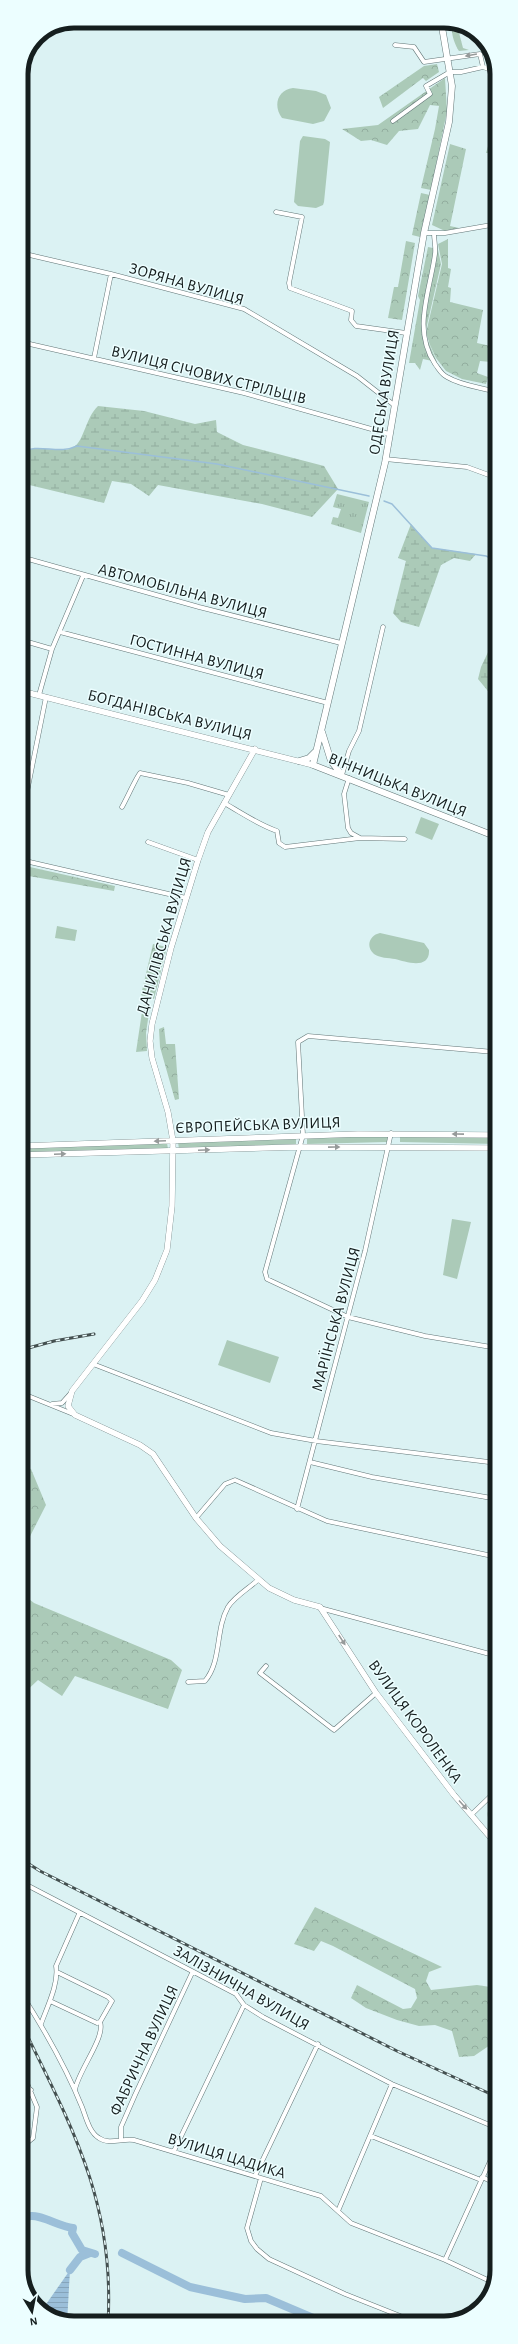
<svg xmlns="http://www.w3.org/2000/svg" width="518" height="2344" font-family="'Alegreya Sans',sans-serif">
<style>
.grass{fill:url(#grass-tufts)}
.forest{fill:url(#forest-crowns)}
.wetland{fill:url(#wetland-marsh)}
.park{fill:#abcab8}
.water{fill:url(#water-rules)}
.lines{fill:none;stroke-linecap:round;stroke-linejoin:round}
.stream{stroke:#9bbfd9;stroke-width:1.5}
.river{stroke:#9bbfd9;stroke-width:8}
.street-casing{stroke:#627677;stroke-width:5}
.secondary-casing{stroke:#627677;stroke-width:6}
.primary-casing{stroke:#627677;stroke-width:7}
.street{stroke:#fff;stroke-width:4}
.secondary{stroke:#fff;stroke-width:5.5}
.primary{stroke:#fff;stroke-width:6}
.rail-casing{stroke:#445050;stroke-width:3}
.rail{stroke:#ecfeff;stroke-width:1.5;stroke-dasharray:4.5;stroke-linecap:butt}
.oneway{fill:#969a9a}
.labels{text-anchor:middle;stroke-width:3;stroke-linejoin:round;paint-order:stroke}
.street-label{font-size:16px;fill:#151e1e;stroke:#ecfeff}
.rim{fill:none;stroke:#151e1e;stroke-width:5}
</style>
<defs>
<pattern id="grass-tufts" width="24" height="20" patternUnits="userSpaceOnUse"><rect width="24" height="20" fill="#abcab8"/><path d="M3 7l-1-3M5 7V3M7 7l1-3M15 17l-1-3M17 17v-4M19 17l1-3" fill="none" stroke="#92ad9e"/></pattern>
<pattern id="forest-crowns" width="20" height="18" patternUnits="userSpaceOnUse"><rect width="20" height="18" fill="#abcab8"/><path d="M2 6a3 3 0 1 1 6 0M12 15a3 3 0 1 1 6 0" fill="none" stroke="#92ad9e"/></pattern>
<pattern id="wetland-marsh" width="20" height="14" patternUnits="userSpaceOnUse"><rect width="20" height="14" fill="#abcab8"/><path d="M1 5h8M5 5V1M11 12h8M15 12V8" fill="none" stroke="#92ad9e"/></pattern>
<pattern id="water-rules" width="6" height="5" patternUnits="userSpaceOnUse"><rect width="6" height="5" fill="#9bbfd9"/><path d="M0 2.5h6" fill="none" stroke="#85a4ba"/></pattern>
</defs>
<rect width="100%" height="100%" fill="#dbf2f3"/>
<path class="grass" d="M497 116V153H486Z
M437 245 441 264 425 334 437 362 423 359 420 370 415 363H409L420 300 418 296 428 247 433 248Z
M337 494 369 502 361 533 331 524 333 517 338 518 341 509 333 507Z"/>
<path class="forest" d="M453 23 457 25 463 48 469 50 459 51C454 43 450 32 453 23Z
M437 64 439 72 426 81 423 78 383 108 379 97 424 66Z
M445 78 447 111 431 190 421 188 435 129 439 106 430 105 418 129 399 131 387 145 371 140 361 141 342 129 378 125Z
M450 144 466 149 450 226 459 228 445 231 432 225Z
M421 193 430 195 420 237 412 235Z
M448 239V268L451 269 448 287 451 288 450 302 483 310 477 343 495 347 491 362 480 361 477 373 488 377 486 384 462 379 446 371 436 358 430 345 426 333 442 264 438 244Z
M406 241 415 243 402 320 388 318 394 287H398Z
M21 865 115 886 114 891 23 875 21 885Z
M153 944 167 947 154 999 141 995Z
M143 1005 150 1006 146 1033 147 1051 136 1052Z
M164 1027 166 1044H175L179 1099 175 1100 160 1047 159 1029Z
M21 1466 31 1469 46 1505 21 1554Z
M21 1590 24 1595 34 1603 171 1660 182 1670 168 1709 75 1676 62 1696 38 1680 21 1696Z
M497 1799V1831C485 1818 484 1811 497 1799Z
M315 1907 442 1967 429 1972 426 1981 431 1990 477 1985 497 1988 496 2041 474 2056 459 2057 452 2031 435 2025 419 2026 397 2020 366 2008 351 1998 357 1985 403 2009 411 2008 417 1998 415 1989 333 1946 321 1941 314 1951 294 1944Z"/>
<path class="wetland" d="M98 406 144 411 195 424 216 420 217 432 243 445 324 466 338 489 312 517 262 504 158 485 149 496 131 484 112 481 104 503 21 483V452C39 443 63 456 75 446 84 440 86 417 98 406Z
M411 524 432 548 476 554 470 561 454 558 441 565 419 627 401 622 393 613 406 561 398 558Z
M497 633V702L478 679 481 667Z"/>
<path class="park" d="M293 88 316 91 326 95 331 108 324 121 313 124 282 118C273 106 277 90 293 88Z
M303 136 325 139 330 142 324 202 323 205 316 208 298 206 294 202 300 141Z
M421 817 439 824 432 840 415 833Z
M57 926 77 930 75 941 55 938Z
M380 933 424 943 429 950C430 970 406 962 395 959 389 958 379 958 374 954 365 946 370 935 380 933Z
M388 1135 387 1142 307 1144V1136Z
M400 1135 497 1137V1144L400 1142Z
M296 1137V1144L179 1149 178 1142Z
M167 1143 168 1149 31 1153 30 1147Z
M452 1219 471 1222 457 1279 443 1275Z
M227 1340 279 1357 270 1383 218 1365Z"/>
<path class="water" d="M70 2270 67 2323 42 2310Z"/>
<g class="lines">
<path class="stream" d="M21 452C39 443 59 455 77 446L217 464 369 496
M384 501 392 504 432 548 486 556 497 561"/>
<path class="river" d="M21 2212 27 2217C37 2212 60 2227 73 2228L72 2233 82 2250 95 2254
M122 2253 190 2287 245 2299 266 2298 325 2323
M70 2270 80 2257 90 2253"/>
<g class="street-casing">
<path id="street" d="M395 45 414 47 424 62 480 54 483 67
M393 121 430 94 426 86 450 72H461L483 67 497 72
M276 212 302 217 289 283 290 288 352 311 351 320 356 326 406 333
M424 233H445L497 224
M434 233C434 240 436 248 435 254 430 292 412 329 435 364 439 369 441 374 447 377 462 386 480 387 497 392
M21 253 111 274 244 309 357 376 394 405
M21 342 244 393 389 434
M94 358 111 274
M385 459 467 467 497 478
M21 557 199 607 341 643
M60 632 328 703
M21 640 52 649
M39 695 52 649 83 576
M342 775 349 751 359 731 383 627
M21 778 29 780
M349 778 344 794 348 828 351 833 360 838
M224 803C242 813 257 824 277 831L279 843 285 847 360 838 405 839
M122 807C126 800 138 774 140 773L188 783 229 795
M21 822 46 697
M148 842 198 860
M21 860 186 898
M21 1026 23 1044 22 1155
M494 1052 308 1036 298 1042 303 1135 265 1272 267 1279 348 1317 425 1336 497 1348
M93 1364 271 1433 316 1441 497 1463
M21 1393 73 1414
M52 1404 62 1403 71 1393
M310 1462 372 1477 497 1499
M297 1509 365 1251 391 1133
M196 1518 225 1484 235 1480 327 1521 497 1557
M320 1608 497 1656
M266 1666 260 1673 334 1730 376 1693
M188 1682 205 1681C222 1661 215 1630 228 1607 234 1597 249 1588 258 1580
M472 1814 497 1790
M21 1882 236 1994 244 2005 263 2017 392 2084 497 2128
M21 1993C44 2029 66 2067 82 2107 86 2117 89 2132 99 2138 109 2145 123 2138 134 2140L321 2196 351 2223 445 2260 492 2282
M50 2001 97 2023 100 2022 112 2001 108 1997 57 1972
M41 2024C47 2007 59 1984 56 1966L79 1914
M21 2069 37 2107 33 2138 28 2142H21
M21 2087 31 2090
M75 2090C78 2071 106 2037 100 2022
M371 2136 481 2180
M121 2139V2127L135 2095 192 1973
M174 2151 244 2005
M255 2176 318 2044
M482 2177 497 2184
M261 2178 247 2228 251 2241 257 2249 269 2259 345 2294 418 2323
M338 2211 392 2084
M445 2260 497 2146"/>
</g>
<g class="secondary-casing">
<path id="secondary" d="M21 691 313 765
M255 749 208 832 198 860 171 948 152 1024 150 1041 152 1058 168 1112 173 1141 172 1206 167 1250 155 1280 142 1301 72 1391 68 1406 75 1415 140 1445 153 1454 196 1518 220 1546 269 1588 294 1600 320 1607 376 1693 454 1795 497 1845
M21 1146 358 1134 497 1135
M21 1155 299 1147 497 1148"/>
</g>
<g class="primary-casing">
<path id="primary" d="M441 21 452 86 449 122 424 233 385 463 313 765 497 837
M322 732 331 761 341 774
M299 761 309 758 315 752"/>
</g>
<use href="#street" class="street"/>
<use href="#secondary" class="secondary"/>
<use href="#primary" class="primary"/>
<g class="rail-casing">
<path id="rail" d="M21 1350 54 1341 94 1334
M21 1859 40 1871 397 2051 497 2097
M21 2023C72 2127 115 2203 108 2323"/>
</g>
<use href="#rail" class="rail"/>
</g>
<defs><path id="oneway-solid" d="M-6-.8H1V-3.2L6.5 0L1 3.2V.8H-6Z"/></defs>
<g class="oneway">
<use href="#oneway-solid" transform="translate(471 55) rotate(170)"/>
<use href="#oneway-solid" transform="translate(458 1134) rotate(-179)"/>
<use href="#oneway-solid" transform="translate(160 1141) rotate(178)"/>
<use href="#oneway-solid" transform="translate(334 1147) rotate(-1)"/>
<use href="#oneway-solid" transform="translate(204 1150) rotate(-2)"/>
<use href="#oneway-solid" transform="translate(60 1154) rotate(-2)"/>
<use href="#oneway-solid" transform="translate(342 1640) rotate(57)"/>
<use href="#oneway-solid" transform="translate(463 1805) rotate(48)"/>
</g>
<g class="labels">
<g class="street-label">
<text transform="translate(187 283) rotate(16)" y="6">ЗОРЯНА ВУЛИЦЯ</text>
<text transform="translate(209 374) rotate(14)" y="6">ВУЛИЦЯ СІЧОВИХ СТРІЛЬЦІВ</text>
<text transform="translate(383 392) rotate(-81)" y="6">ОДЕСЬКА ВУЛИЦЯ</text>
<text transform="translate(183 590) rotate(15)" y="6">АВТОМОБІЛЬНА ВУЛИЦЯ</text>
<text transform="translate(197 656) rotate(15)" y="6">ГОСТИННА ВУЛИЦЯ</text>
<text transform="translate(170 714) rotate(14)" y="6">БОГДАНІВСЬКА ВУЛИЦЯ</text>
<text transform="translate(398 784) rotate(22)" y="6">ВІННИЦЬКА ВУЛИЦЯ</text>
<text transform="translate(163 936) rotate(-74)" y="6">ДАНИЛІВСЬКА ВУЛИЦЯ</text>
<text transform="translate(258 1124) rotate(-2)" y="6">ЄВРОПЕЙСЬКА ВУЛИЦЯ</text>
<text transform="translate(335 1319) rotate(-75)" y="6">МАРІЇНСЬКА ВУЛИЦЯ</text>
<text transform="translate(416 1721) rotate(54)" y="6">ВУЛИЦЯ КОРОЛЕНКА</text>
<text transform="translate(242 1987) rotate(30)" y="6">ЗАЛІЗНИЧНА ВУЛИЦЯ</text>
<text transform="translate(143 2050) rotate(-65)" y="6">ФАБРИЧНА ВУЛИЦЯ</text>
<text transform="translate(227 2155) rotate(17)" y="6">ВУЛИЦЯ ЦАДИКА</text>
</g>
</g>
<path d="M0 0H518V2344H0ZM74 28H444A46 46 0 0 1 490 74V2270A46 46 0 0 1 444 2316H74A46 46 0 0 1 28 2270V74A46 46 0 0 1 74 28Z" fill="#ecfeff" fill-rule="evenodd"/>
<path class="rim" d="M74 28H444A46 46 0 0 1 490 74V2270A46 46 0 0 1 444 2316H74A46 46 0 0 1 28 2270V74A46 46 0 0 1 74 28Z"/>
<g transform="translate(32 2312) rotate(170)" stroke="#ecfeff" stroke-width="3" paint-order="stroke">
<path d="M0-3L7 15L0 10L-7 15Z" fill="#151e1e"/>
<text y="-6" font-size="11" font-weight="bold" text-anchor="middle" fill="#151e1e">N</text>
</g>
</svg>
